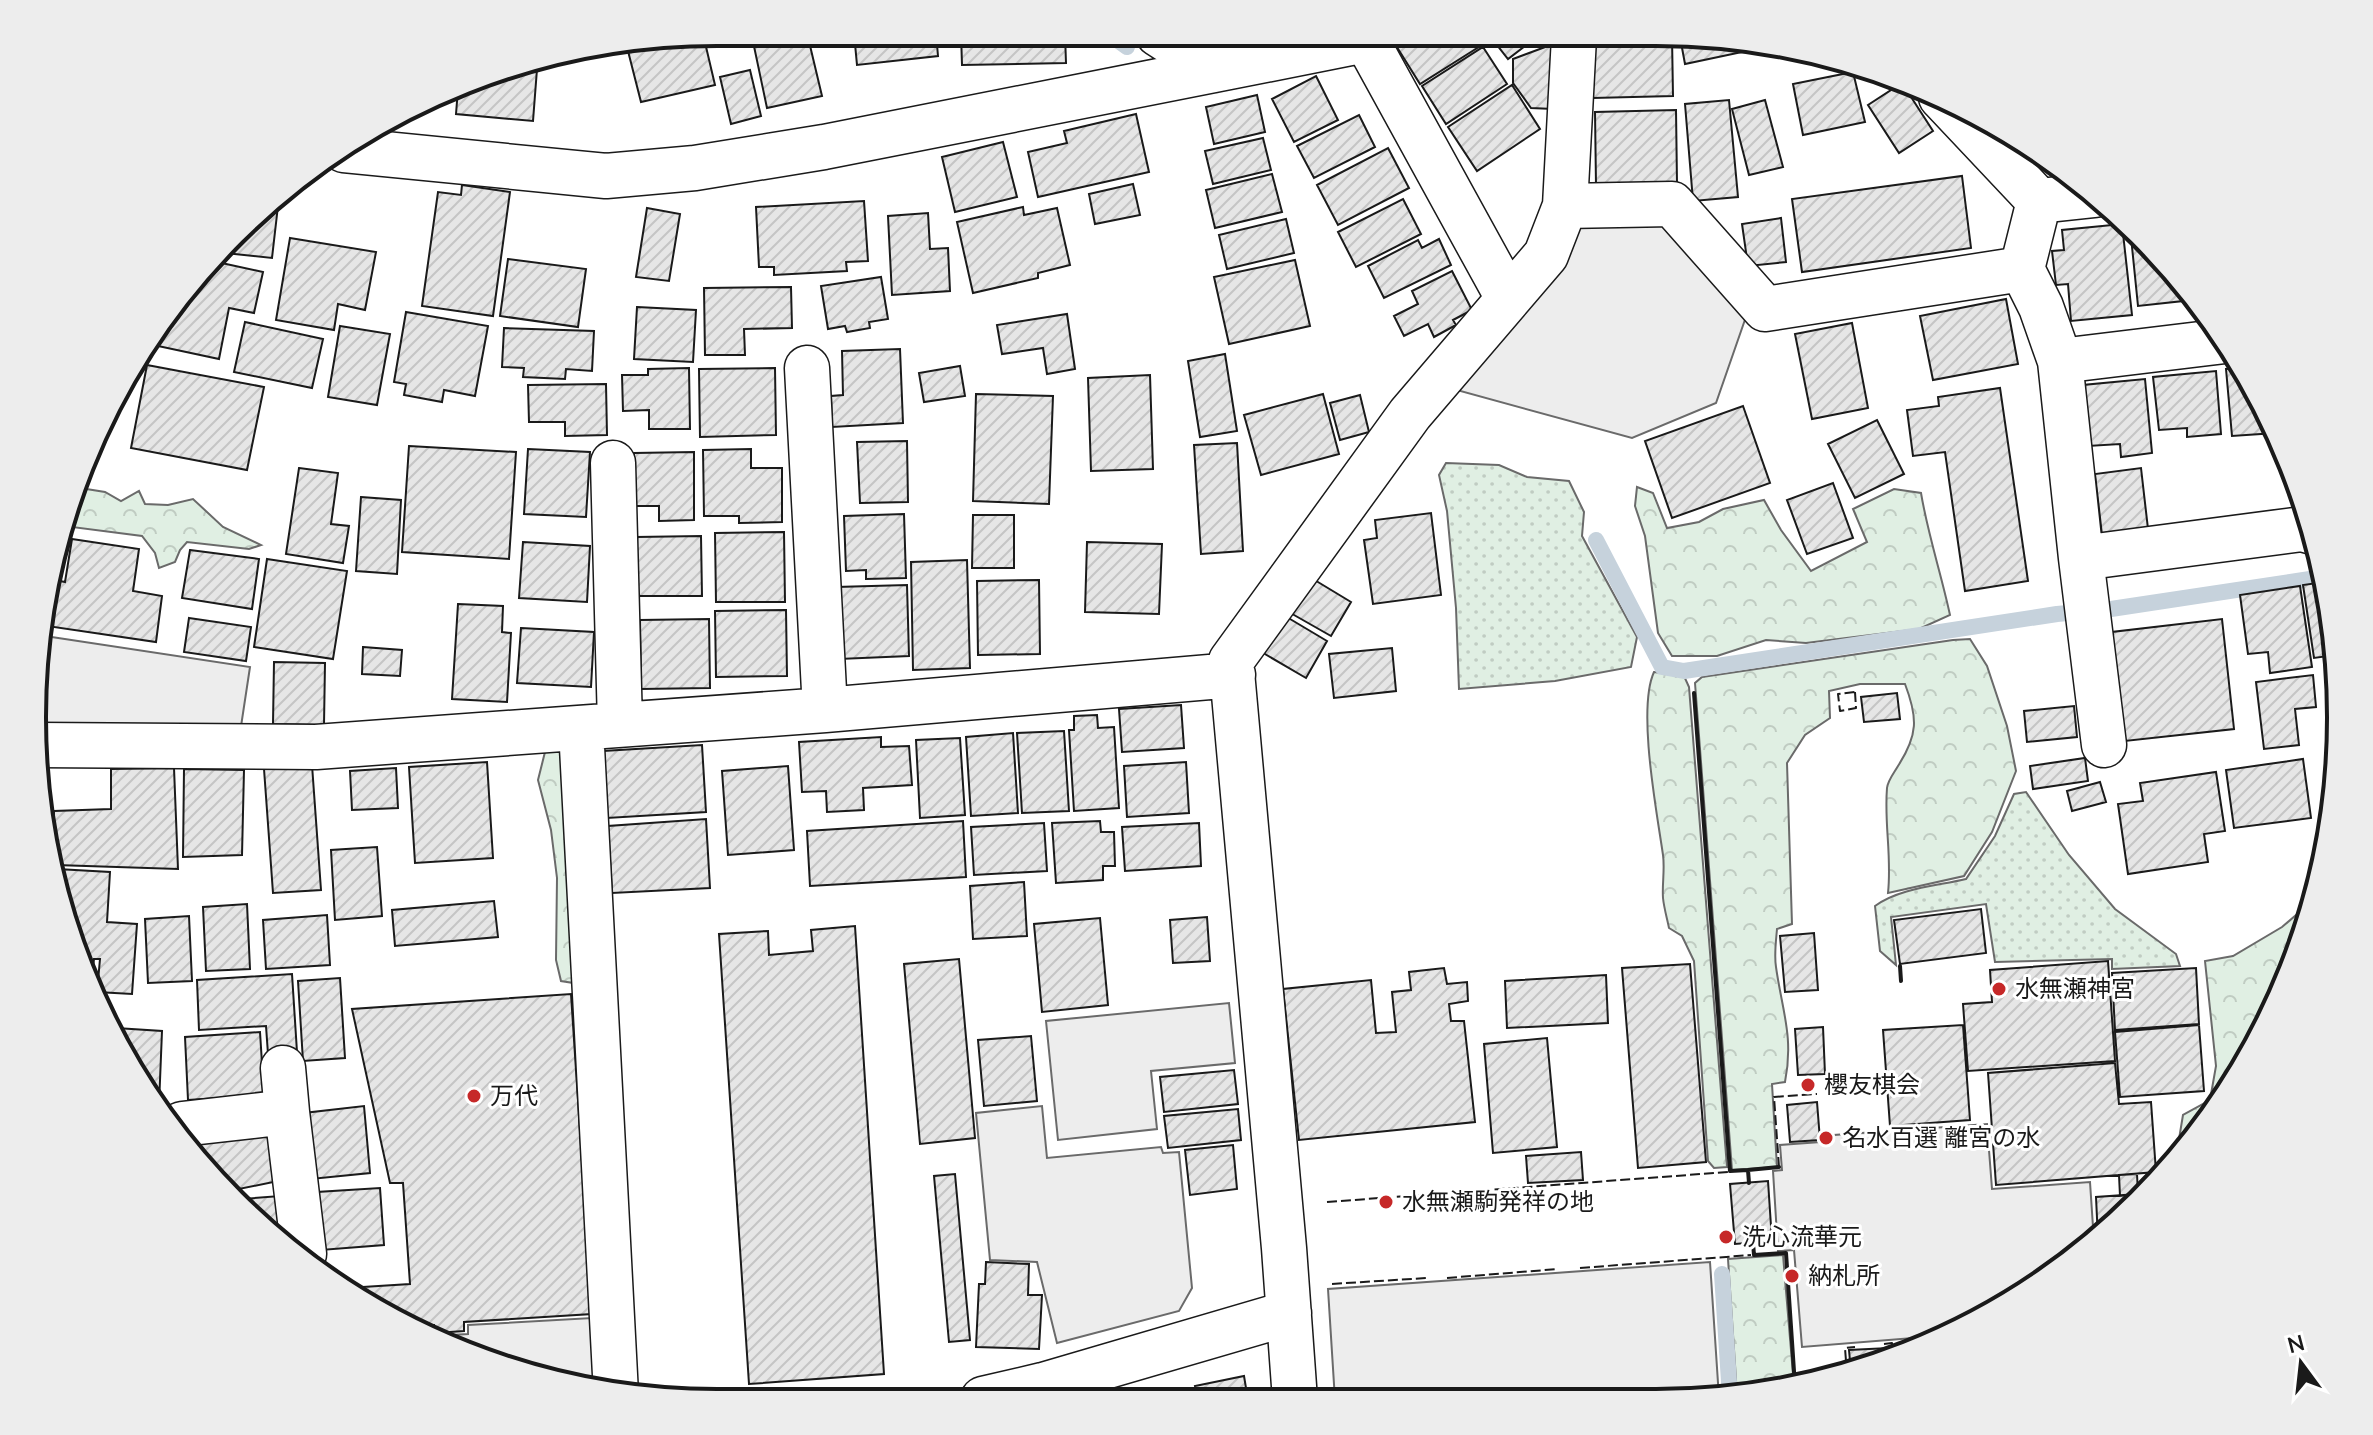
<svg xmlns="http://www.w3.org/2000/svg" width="2373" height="1435" font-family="'Nunito Sans','Noto Sans JP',sans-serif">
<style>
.grass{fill:url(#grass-dots);stroke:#6a6a6a;stroke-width:2}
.forest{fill:url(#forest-crowns);stroke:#6a6a6a;stroke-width:2}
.parking{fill:#ededed;stroke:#6a6a6a;stroke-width:2}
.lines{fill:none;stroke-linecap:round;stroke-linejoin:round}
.stream{stroke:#c6d2dc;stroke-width:16}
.building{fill:url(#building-hatch);stroke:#1a1a1a;stroke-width:2}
.street-casing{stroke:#1a1a1a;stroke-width:47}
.street{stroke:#fff;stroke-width:44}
.fence{stroke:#1a1a1a;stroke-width:2;stroke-dasharray:10 4;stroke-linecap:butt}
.wall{stroke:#1a1a1a;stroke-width:4}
.poi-dot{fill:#c62828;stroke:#fff;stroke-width:3}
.labels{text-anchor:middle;stroke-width:6;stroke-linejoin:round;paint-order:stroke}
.poi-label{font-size:24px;fill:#1a1a1a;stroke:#fff;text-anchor:start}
.rim{fill:none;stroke:#1a1a1a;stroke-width:4}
</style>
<defs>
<pattern id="grass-dots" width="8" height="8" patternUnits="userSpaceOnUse" patternTransform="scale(2)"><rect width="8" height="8" fill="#e0efe3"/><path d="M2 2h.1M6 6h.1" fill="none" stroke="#c0ccc2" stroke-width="1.8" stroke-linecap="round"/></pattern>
<pattern id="forest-crowns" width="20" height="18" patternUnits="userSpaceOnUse" patternTransform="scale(2)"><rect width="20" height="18" fill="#e0efe3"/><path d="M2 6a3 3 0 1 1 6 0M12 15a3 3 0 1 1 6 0" fill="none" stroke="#c0ccc2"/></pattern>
<pattern id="building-hatch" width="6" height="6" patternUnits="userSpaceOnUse" patternTransform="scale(2)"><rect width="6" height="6" fill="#e6e6e6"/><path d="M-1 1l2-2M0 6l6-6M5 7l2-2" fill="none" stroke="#c5c5c5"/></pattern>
</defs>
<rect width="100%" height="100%" fill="#fff"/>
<path class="grass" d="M1446 463 1499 465 1527 477 1569 481 1584 512 1582 536 1637 637 1631 667 1555 681 1459 689 1456 608 1447 511 1439 475Z
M2026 792 2069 855 2115 909 2176 954 2180 966 2112 969V959L1995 962 1986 904 1891 917 1896 965 1880 951 1875 906C1900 888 1937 886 1966 879L1995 836 2014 794Z"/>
<path class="forest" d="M74 487 105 492 121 501 139 491 145 504 168 505 193 499 223 527 261 545 249 549 187 542 180 550 175 562 159 568 155 553 142 536 64 526 68 498Z
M1637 487 1653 493 1667 528 1699 522 1723 509 1764 500 1781 530 1811 571 1867 542 1853 509 1894 489 1921 493C1928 535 1941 573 1950 615L1919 629 1806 643 1766 640 1717 656H1672L1658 633 1645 536 1635 506Z
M1970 639 1987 666 2007 726 2016 771 1992 832 1964 876 1888 893C1892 856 1884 824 1887 788 1888 780 1894 773 1898 766 1918 735 1918 718 1905 684H1860L1829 691 1830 718 1805 735 1787 763 1792 924 1777 929C1776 941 1774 955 1776 967 1782 1010 1794 1037 1785 1082L1772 1084 1777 1167 1732 1170 1695 683 1702 677 1953 640Z
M1654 672 1684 676 1689 687 1727 1167 1714 1168 1708 1161 1694 961 1682 936 1669 928C1667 918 1664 908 1663 898 1662 884 1665 869 1663 855 1657 813 1637 709 1654 672Z
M566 750 580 984 561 981 556 960 557 878 551 830 538 780 545 752Z
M2316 898 2271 1020 2200 1134 2180 1156 2177 1151 2183 1115 2210 1100 2216 1066 2205 961 2233 956 2282 927Z
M1783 1255 1794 1386 1737 1395 1728 1259Z"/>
<path class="parking" d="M1662 215 1748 311 1716 403 1632 438 1453 389 1578 225Z
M45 636 250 667 240 733 34 729 32 717Z
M1229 1003 1235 1063 1151 1071 1157 1129 1058 1140 1046 1021Z
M1042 1106 1047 1158 1161 1147 1163 1153 1179 1152 1192 1288 1179 1311 1057 1343 1037 1262 990 1260 976 1113Z
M1987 1124 1992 1189 2090 1182 2094 1242 2069 1246 2070 1260 1998 1311 1938 1336 1802 1347 1794 1250 1778 1251 1773 1171 1782 1170 1780 1145 1820 1142V1136Z
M1710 1262 1719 1398 1701 1401 1335 1400 1328 1289Z
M592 1318 598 1389 456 1351 434 1338 433 1336 468 1334V1325Z"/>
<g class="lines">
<path class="stream" d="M1109 34 1127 47
M1596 540 1662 667 1684 671 2057 614 2111 609 2323 577
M1722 1274 1730 1397"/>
</g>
<path class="building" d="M751 32 807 33 822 96 767 108Z
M854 33H936L938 56 857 65Z
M961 33 1065 34 1066 63 962 65Z
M703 34 715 85 641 102 627 47Z
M1192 35H1224L1212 50Z
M1408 36H1477L1482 45 1420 84 1395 44Z
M1490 36 1537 37 1508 59Z
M1591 37H1672L1673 96 1593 98Z
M1680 37 1745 38 1760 42 1761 48 1685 64Z
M1556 43 1553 109 1531 108 1513 83V59Z
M1483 47 1507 84 1446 124 1422 86Z
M505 67 537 69 533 121 456 114 458 89 498 68Z
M750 70 761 116 731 124 720 77Z
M1853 72 1865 122 1803 135 1793 84Z
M1316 76 1338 120 1294 142 1272 99Z
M1902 83 1933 131 1899 153 1868 105Z
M1512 85 1540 129 1477 171 1448 127Z
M1257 95 1265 132 1214 144 1206 107Z
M1729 100 1738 197 1693 201 1685 104Z
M1765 100 1783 167 1749 175 1732 109Z
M1676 110 1677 183 1596 185 1595 112Z
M1136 114 1149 172 1038 197 1028 152 1067 143 1064 131Z
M1359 115 1375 147 1314 178 1297 146Z
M1263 138 1271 170 1213 184 1205 151Z
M1003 142 1017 197 955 212 942 157Z
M1388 148 1409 188 1338 225 1317 185Z
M1272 174 1282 212 1215 228 1206 190Z
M1962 176 1971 248 1802 272 1792 199Z
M1133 184 1140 215 1095 224 1089 194Z
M462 185 510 192 493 316 422 306 438 192 461 195Z
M279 197 272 258 225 253Z
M1403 199 1421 234 1356 267 1338 232Z
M864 201 868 261 846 262 847 271 774 275V267H759L756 207Z
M1023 207 1024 215 1057 208 1070 265 1038 273V278L973 293 957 222Z
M647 208 680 214 669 281 636 277Z
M928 213 930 249 948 248 950 291 892 295 888 216Z
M1781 218 1786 262 1748 266 1742 224Z
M1286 219 1294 253 1227 269 1219 235Z
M2122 224 2132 315 2071 321 2068 284 2056 285 2052 251 2064 250 2062 230Z
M2130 227 2171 265 2185 286H2182L2183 301 2138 306Z
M290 238 376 252 365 310 338 304 334 330 276 320Z
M1439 239 1451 265 1384 298 1368 266 1418 240 1422 248Z
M508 259 586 269 578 327 500 316Z
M1295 260 1310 326 1229 344 1214 277Z
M217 262 263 272 254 313 229 308 219 359 158 346 164 319Z
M1452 271 1472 310 1453 320 1456 325 1434 337 1428 324 1404 336 1394 316 1418 304 1412 291Z
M881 277 888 319 869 322 870 328 847 332 845 326 828 329 821 286Z
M791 287 792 328 744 329 745 355H705L704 288Z
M2006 299 2018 364 1933 380 1920 316Z
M637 307 696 310 693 362 634 359Z
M406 312 488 326 475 396 444 390 442 402 404 395 406 384 394 382Z
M1067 314 1075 369 1047 374 1043 348 1002 354 997 325Z
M245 322 323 339 312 388 234 372Z
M1852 323 1868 408 1812 419 1795 334Z
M340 326 390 334 377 405 328 397Z
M504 328 594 331 592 371 566 369 565 379 523 377 524 368 502 367Z
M900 349 903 423 832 427 831 396 843 395 842 351Z
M1225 354 1237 431 1200 437 1188 361Z
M147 365 264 387 247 470 131 448Z
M960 366 965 396 924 402 919 373Z
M689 368 690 429H649V410L623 411 622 375H648V369Z
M775 368 776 435 700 437 699 369Z
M2244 368 2249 374 2275 433 2232 436 2226 369Z
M2216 371 2221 434 2187 437V428L2159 430 2153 377Z
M1150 375 1153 469 1091 471 1088 378Z
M2145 379 2152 453 2121 457 2120 444 2088 446 2083 385Z
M606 384 607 435 565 436V422H529L528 385Z
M2000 388 2028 581 1965 591 1945 452 1913 456 1907 410 1939 406 1938 397Z
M976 394 1053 396 1049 504 973 501Z
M1323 394 1339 454 1261 475 1244 415Z
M1360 395 1369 432 1340 440 1330 403Z
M1743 406 1770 483 1672 518 1645 441Z
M1877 420 1904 474 1855 498 1828 444Z
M907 441 908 502 860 503 857 442Z
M1237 443 1243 551 1201 554 1194 445Z
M409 446 516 452 509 559 402 552Z
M528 449 590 452 586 517 524 514Z
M751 449V468H782V522L739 523V516H704L703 450Z
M694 452V520L659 521V506H634V453Z
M299 468 338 473 331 524 349 526 343 563 286 554Z
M2141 468 2148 529 2102 535 2095 474Z
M1833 483 1853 538 1807 554 1787 500Z
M361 497 401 500 397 574 356 571Z
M1431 513 1441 595 1373 604 1364 540 1377 538 1375 520Z
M904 514 906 578 866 579V570L846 571 844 516Z
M973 515H1014V568H972Z
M784 532 785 602H716L715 533Z
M701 536 702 596H636V537Z
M72 539 139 549 133 591 162 596 156 642 47 626 55 580 65 582Z
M523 542 590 546 587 602 519 598Z
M1087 542 1162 544 1159 614 1085 612Z
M190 550 259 559 252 609 182 598Z
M267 559 347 571 333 659 254 647Z
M967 560 970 668 913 670 911 562Z
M1308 576 1351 602 1331 636 1287 611Z
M1039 580 1040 654 978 655 977 581Z
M2324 582 2335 628 2336 655 2314 658 2303 585Z
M907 585 909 656 839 659 836 587Z
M2300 586 2312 667 2270 673 2268 652 2248 654 2240 595Z
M458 604 503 606 502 632 511 633 507 702 452 699Z
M786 610 787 676 716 677 715 611Z
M1280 613 1327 641 1306 678 1258 650Z
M189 618 251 627 246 661 184 652Z
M709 619 710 688 641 689 640 620Z
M2222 619 2234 729 2125 741 2112 632Z
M521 628 594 632 591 687 517 683Z
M363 647 402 650 400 676 362 674Z
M1392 648 1396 691 1334 698 1329 654Z
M274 662 325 663 324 725 273 724Z
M2313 675 2316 707 2295 709 2299 745 2264 749 2256 682Z
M1897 693 1900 719 1864 722 1861 697Z
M1181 705 1184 748 1122 752 1119 709Z
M2074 706 2077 737 2027 742 2024 711Z
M1097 715 1098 728 1114 727 1119 808 1074 811 1069 730H1074V716Z
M1064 731 1069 811 1022 813 1017 733Z
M1013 733 1018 813 971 816 966 737Z
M881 737V747L909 746 912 785 863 788 864 810 827 812 826 791 802 792 799 742Z
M960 738 965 815 920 818 916 740Z
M702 745 706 812 607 818 603 751Z
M2085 758 2088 781 2033 789 2030 766Z
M2303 759 2311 818 2234 828 2226 770Z
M487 762 493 858 415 863 409 767Z
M1186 762 1189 813 1127 817 1124 766Z
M312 765 321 890 273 893 264 769Z
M788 766 794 850 728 855 722 771Z
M174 768 178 869 56 865 53 844 54 811 111 809V769Z
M396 768 398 808 352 810 350 771Z
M184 769 244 770 242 855 183 857Z
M2216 772 2225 831 2204 834 2208 862 2128 874 2118 804 2143 801 2140 783Z
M2100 782 2106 802 2072 811 2067 791Z
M706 819 710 888 612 893 608 826Z
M963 821 966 877 810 886 807 831Z
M1100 821 1101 832H1114L1115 866H1103V880L1056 883 1052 823Z
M1044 823 1047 871 974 875 971 827Z
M1199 823 1201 866 1125 871 1122 827Z
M377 847 382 916 335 920 331 850Z
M57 869 110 872 107 922 137 924 132 994 97 992 100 959H94L93 968 83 967 68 937Z
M1024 882 1027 936 973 939 970 886Z
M494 901 498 937 395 946 392 910Z
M247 904 250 969 206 971 203 907Z
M1981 909 1986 953 1900 964 1894 920Z
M327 915 330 965 266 969 263 920Z
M189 916 192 981 148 983 145 919Z
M1207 917 1210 961 1173 963 1170 920Z
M1100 918 1108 1005 1042 1012 1034 924Z
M855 926 884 1374 749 1384 719 934 768 931 769 955 813 951 811 930Z
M1814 933 1818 990 1785 992 1780 936Z
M959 959 975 1138 920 1144 904 964Z
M2108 961 2115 1061 1968 1071 1963 1004 1992 1002 1990 970Z
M1690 964 1706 1162 1638 1168 1622 968Z
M1444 968 1447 984 1467 982 1468 1001 1449 1004 1451 1021H1464L1475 1122 1299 1140 1283 989 1371 980 1376 1033 1396 1032 1392 992 1411 990 1409 972Z
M2196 968 2199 1024 2115 1030 2112 973Z
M292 974 297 1052 268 1054 266 1026 199 1030 197 980Z
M1606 975 1608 1023 1507 1028 1505 981Z
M340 978 345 1058 303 1061 298 981Z
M571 994 592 1314 464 1322V1331L450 1332H435L434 1325H430L431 1337 346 1288 410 1284 403 1183H390L352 1009Z
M1963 1025 1970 1120 1890 1126 1883 1030Z
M2199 1025 2204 1091 2120 1097 2115 1032Z
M1823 1027 1825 1074 1798 1075 1795 1029Z
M116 1028 162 1031 159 1105H153L148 1099 116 1034Z
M260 1032 264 1095 188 1100 185 1037Z
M1031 1036 1037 1101 984 1106 978 1040Z
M1547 1038 1557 1147 1493 1153 1484 1044Z
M2115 1063 2119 1104 2151 1102 2156 1172 1996 1185 1988 1073Z
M1234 1070 1238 1104 1164 1112 1160 1077Z
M1817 1102 1820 1140 1790 1142 1787 1105Z
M364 1106 370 1173 311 1179 304 1113Z
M1238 1109 1241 1140 1168 1148 1164 1116Z
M272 1128 283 1180 234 1190 192 1145Z
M1233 1145 1237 1189 1190 1195 1185 1150Z
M1581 1152 1583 1180 1528 1183 1526 1156Z
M955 1174 970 1340 949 1342 934 1176Z
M2137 1174 2138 1194 2120 1196 2119 1175Z
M1768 1181 1772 1241 1735 1244 1730 1184Z
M380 1188 384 1245 321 1250 317 1192Z
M2138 1194H2144L2098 1239 2096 1197Z
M280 1196 284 1243 242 1199Z
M986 1262 1029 1264 1028 1295H1042L1039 1349 976 1347 979 1284H985Z
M1889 1348 1890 1356 1851 1372 1849 1350Z
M1244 1376 1248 1400 1198 1399 1195 1386Z"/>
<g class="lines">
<g class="street-casing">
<path id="street" d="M1158 34 1214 70
M1364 36 1508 298
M1941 97 2039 201 2022 269 2041 307 2060 361 2081 558 2302 529 2313 532
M344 150 606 176 695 168 824 147 1366 40 1370 36
M2039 201 2095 195
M1565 206 1672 204 1765 309 2022 269
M2060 361 2225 341
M807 368 825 710
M613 463 620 725
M2081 558 2104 745
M581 728 616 1394
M37 745 316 747 825 710 1233 675
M283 1068 287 1112
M182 1124 287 1112 304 1254 301 1262
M983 1399 1043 1385 1289 1313
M1295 1400 1284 1248 1231 661 1410 414 1546 255 1565 206 1574 37"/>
</g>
<use href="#street" class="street"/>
<path class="fence" d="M1855 692 1856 708 1840 711 1838 694Z
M1779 1167 1774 1097 1817 1094
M1327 1202 1728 1172
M1580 1268 1751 1255
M1447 1278 1558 1269
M1332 1284 1427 1278
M1884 1344 1892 1343 1893 1352
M1847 1374 1845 1348 1855 1347"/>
<path class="wall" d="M1694 693 1730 1171 1748 1170
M1900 966 1901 981
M1749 1183 1748 1170 1779 1167
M1753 1243 1754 1255 1786 1253 1795 1386"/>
</g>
<g class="poi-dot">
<circle cx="1999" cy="989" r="8"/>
<circle cx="1808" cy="1085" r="8"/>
<circle cx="474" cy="1096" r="8"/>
<circle cx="1826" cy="1138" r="8"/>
<circle cx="1386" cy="1202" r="8"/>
<circle cx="1726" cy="1237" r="8"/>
<circle cx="1792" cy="1276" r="8"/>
</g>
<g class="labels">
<g class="poi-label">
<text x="2015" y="997">水無瀬神宮</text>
<text x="1824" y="1093">櫻友棋会</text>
<text x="490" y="1104">万代</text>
<text x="1842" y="1146">名水百選 離宮の水</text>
<text x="1402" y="1210">水無瀬駒発祥の地</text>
<text x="1742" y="1245">洗心流華元</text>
<text x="1808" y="1284">納札所</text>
</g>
</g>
<path d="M0 0H2373V1435H0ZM717 46H1656A671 671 0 0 1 2327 717V718A671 671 0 0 1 1656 1389H717A671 671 0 0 1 46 718V717A671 671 0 0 1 717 46Z" fill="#ededed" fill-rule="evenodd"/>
<path class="rim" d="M717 46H1656A671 671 0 0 1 2327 717V718A671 671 0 0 1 1656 1389H717A671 671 0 0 1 46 718V717A671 671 0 0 1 717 46Z"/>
<g transform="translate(2301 1363) rotate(345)" stroke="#ffffff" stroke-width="6" paint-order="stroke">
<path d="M0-6L14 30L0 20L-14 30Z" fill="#1a1a1a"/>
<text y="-12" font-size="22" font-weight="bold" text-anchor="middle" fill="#1a1a1a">N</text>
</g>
</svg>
